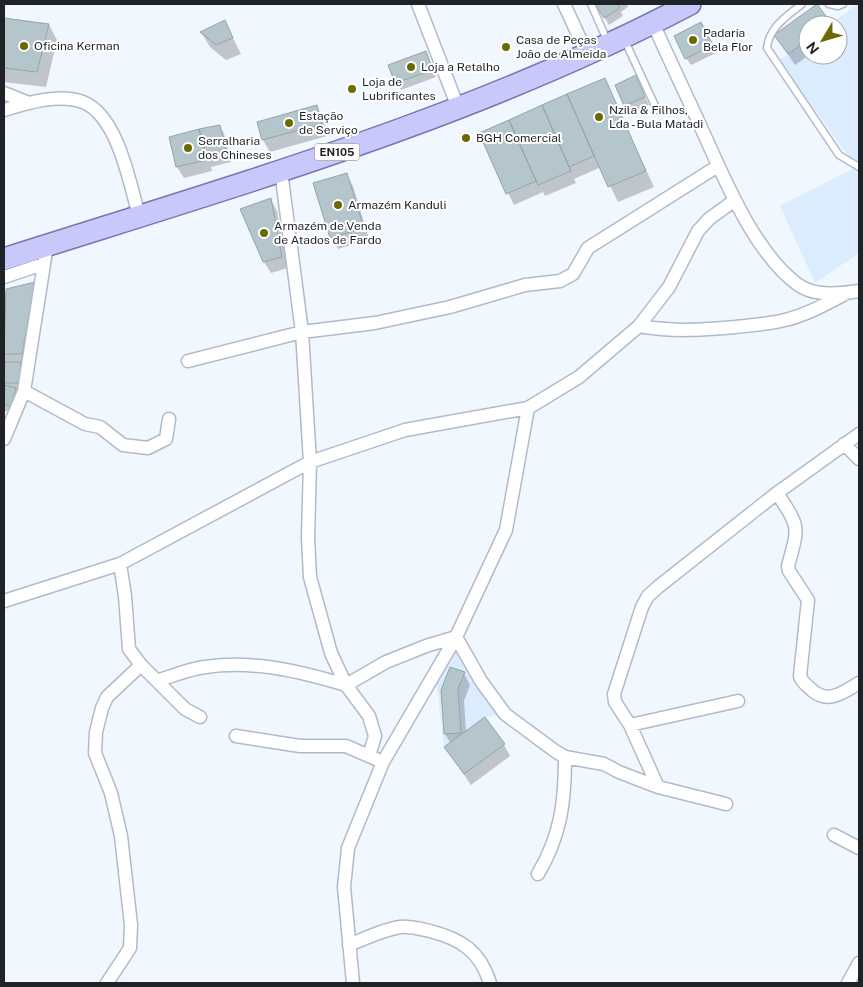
<svg xmlns="http://www.w3.org/2000/svg" width="863" height="987" font-family="'Public Sans',sans-serif">
<style>
.built{fill:#dcecff}
.shadow{fill:#0003}
.building{fill:#b4c5cc;stroke:#93a4ab}
.lines{fill:none;stroke-linecap:round;stroke-linejoin:round}
.service-casing{stroke:#b1bbc8;stroke-width:9}
.minor-casing{stroke:#b1bbc8;stroke-width:15}
.primary-casing{stroke:#7478af;stroke-width:24}
.service{stroke:#fff;stroke-width:6}
.minor{stroke:#fff;stroke-width:12}
.primary{stroke:#c7c9fb;stroke-width:21}
.poi-dot{fill:#6b6904;stroke:#fff;stroke-width:2}
.labels{text-anchor:middle;stroke-width:4;stroke-linejoin:round;paint-order:stroke}
.shield{fill:#fff;stroke:#626568;stroke-width:1}
.shield-label{font-size:11px;font-weight:bold;fill:#1f2327}
.poi-label{font-size:12px;fill:#1f2327;stroke:#fff;text-anchor:start}
</style>
<rect width="100%" height="100%" fill="#f0f7ff"/>
<path class="built" d="M859 4V253L815 283 780 206 856 167 779 60 808 40V55H838V25H828Z
M456 637 505 714 485 717 444 747 435 671Z"/>
<path class="shadow" d="M596 4H627L628 7 621 12 623 16 609 25Z
M817 5 831 25H808L809 55 795 65 775 35Z
M4 19 49 25 57 40 46 87 4 82Z
M225 22 241 54 226 60 210 47 201 32Z
M705 31 716 53 691 65 686 58Z
M426 53 436 77 401 90 390 66Z
M604 79 654 187 618 202 601 167 574 179 576 183 545 196 543 192 514 205 480 134Z
M639 84 649 105 630 113 616 85Z
M316 107 323 118 327 136 270 152 263 140 258 123Z
M219 126 224 133 231 162 211 167 212 171 184 178 177 167Z
M346 174 353 186 369 239 338 249 331 237Z
M271 200 277 211 288 268 271 273 264 262Z
M35 283 28 365H21L24 371V390H16L20 397 15 413 5 411 4 408 6 387H4V294Z
M464 673 470 685 464 701 466 732 504 745 510 756 471 785 446 748 451 744 445 734 442 690Z"/>
<path class="building" d="M595 4H617L620 8 604 18Z
M817 4 831 23 828 25H808V40L788 54 774 35Z
M4 18 49 24 37 72 4 68Z
M225 20 233 38 216 45 200 32Z
M701 22 713 45 685 59 674 36Z
M426 51 433 70 395 83 388 65Z
M636 75 645 97 624 106 615 85Z
M605 78 646 171 608 187 567 94Z
M567 94 594 156 569 167 542 105Z
M317 105 322 124 262 140 257 122Z
M542 105 571 171 538 185 509 120Z
M509 120 536 181 506 194 479 133Z
M220 125 227 155 207 160 199 129Z
M199 129 207 160 176 167 169 137Z
M347 173 364 228 330 238 313 183Z
M271 198 282 257 263 262 240 209Z
M35 282 22 354H4L6 289Z
M5 362H21V383H4Z
M5 385 16 388 11 407 4 404Z
M450 667 465 672 458 689 461 733 444 734 441 690Z
M485 717 505 744 464 774 444 747Z"/>
<g class="lines">
<g class="service-casing">
<path id="service" d="M591 4 607 40
M802 4C787 16 769 27 767 48L839 155 859 167
M829 4 838 6 843 4
M625 41 657 110"/>
</g>
<g class="minor-casing">
<path id="minor" d="M418 4 459 110
M564 4 587 54
M653 23C668 57 684 90 699 123 722 173 752 250 797 284 814 297 840 294 859 291
M4 93 29 103
M4 110C27 103 59 93 83 102 118 116 130 184 139 216
M281 171 302 332 310 462 308 538 310 577 331 653 346 685 369 716 375 736 369 756
M4 277 43 264
M639 326C674 332 700 330 735 327 752 325 769 324 785 320 806 315 826 304 845 294
M188 361 302 332 375 323 450 307 525 285 560 281 573 274 588 248 718 166
M24 391 85 424 100 427 123 445 148 448 166 439 169 419
M4 439 24 391 47 245
M844 444 859 459
M777 493C800 528 799 526 788 566L789 571 808 600 800 676C802 683 808 686 813 691 829 704 844 692 859 683
M120 564 125 596 129 649 141 665 185 709 200 717
M4 601 120 564 310 462 405 430 528 408
M157 681C172 676 189 669 205 667 254 660 299 671 346 685L386 662 426 646 456 637 481 681 505 714 555 751 565 757 604 764 619 772 658 787 726 804
M630 725 738 701
M236 736 300 746H346L376 759
M658 787 630 725 615 702 614 694 642 607 648 596 658 587 777 493 859 434
M834 835 859 848
M538 874C561 835 565 802 565 757
M349 945C366 938 382 930 400 927 409 926 421 929 430 931 461 939 480 951 490 983
M107 983 130 948 131 925 121 836 111 793 95 753 96 732 102 708 107 697 141 665
M353 983 344 887 348 848 383 762 456 637 506 530 528 408 579 377 639 326 669 287 698 231 709 219 735 200
M848 983 859 963"/>
</g>
<g class="primary-casing">
<path id="primary" d="M4 259C236 185 473 118 690 4"/>
</g>
<use href="#service" class="service"/>
<use href="#minor" class="minor"/>
<use href="#primary" class="primary"/>
</g>
<g class="poi-dot">
<circle cx="693" cy="40" r="5"/>
<circle cx="24" cy="46" r="5"/>
<circle cx="506" cy="47" r="5"/>
<circle cx="411" cy="67" r="5"/>
<circle cx="352" cy="89" r="5"/>
<circle cx="599" cy="117" r="5"/>
<circle cx="289" cy="123" r="5"/>
<circle cx="466" cy="138" r="5"/>
<circle cx="188" cy="148" r="5"/>
<circle cx="338" cy="205" r="5"/>
<circle cx="264" cy="233" r="5"/>
</g>
<g class="labels">
<rect class="shield" x="314.5" y="143.5" width="45" height="17" rx="4"/>
<g class="shield-label">
<text x="337" y="156">EN105</text>
</g>
<g class="poi-label">
<text x="703" y="37">Padaria<tspan x="703" dy="14">Bela Flor</tspan></text>
<text x="516" y="44">Casa de Peças<tspan x="516" dy="14">João de Almeida</tspan></text>
<text x="34" y="50">Oficina Kerman</text>
<text x="421" y="71">Loja a Retalho</text>
<text x="362" y="86">Loja de<tspan x="362" dy="14">Lubrificantes</tspan></text>
<text x="609" y="114">Nzila &amp; Filhos,<tspan x="609" dy="14">Lda - Bula Matadi</tspan></text>
<text x="299" y="120">Estação<tspan x="299" dy="14">de Serviço</tspan></text>
<text x="476" y="142">BGH Comercial</text>
<text x="198" y="145">Serralharia<tspan x="198" dy="14">dos Chineses</tspan></text>
<text x="348" y="209">Armazém Kanduli</text>
<text x="274" y="230">Armazém de Venda<tspan x="274" dy="14">de Atados de Fardo</tspan></text>
</g>
</g>
<rect width="863" height="987" fill="none" stroke="#1f2327" stroke-width="10"/>
<g transform="translate(823 40) rotate(232)"><circle r="24" fill="#ffffff" stroke="#a5a7a9"/>
<path d="M0-4L9 19L0 12L-9 19Z" fill="#6b6904"/>
<text y="-8" font-size="14" font-weight="bold" text-anchor="middle" fill="#1f2327">N</text>
</g>
</svg>
